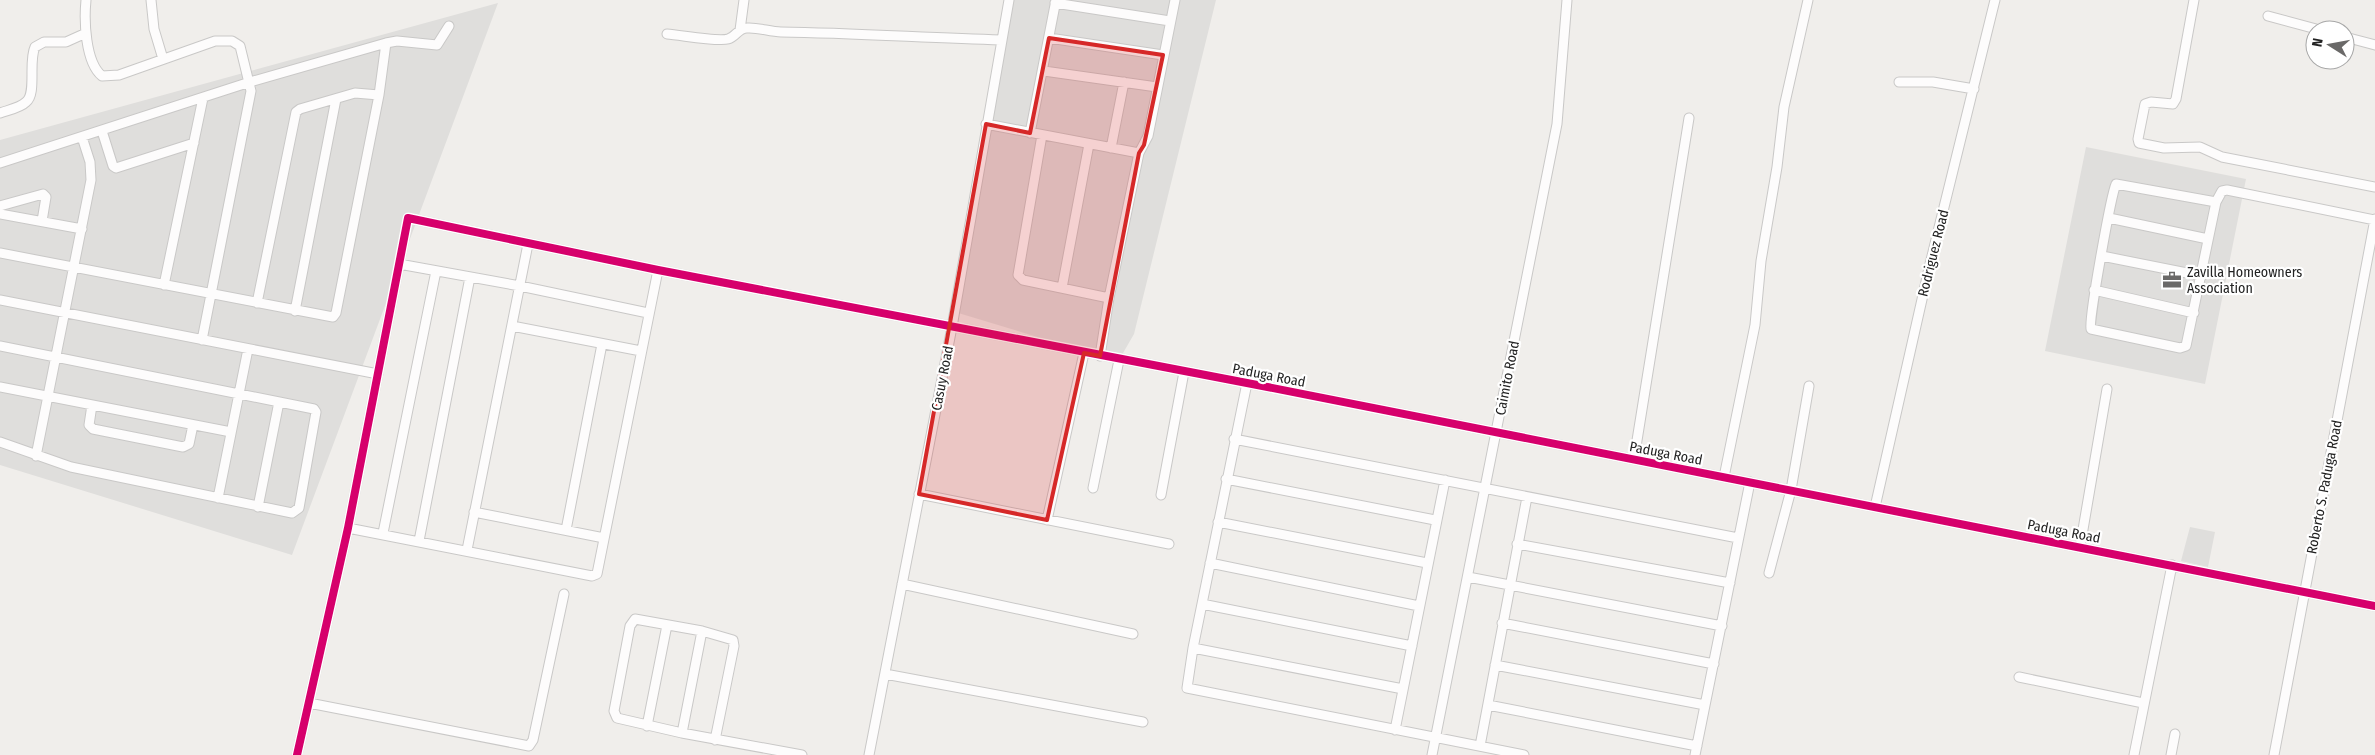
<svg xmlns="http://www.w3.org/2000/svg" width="2375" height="755" font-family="'Fira Sans Condensed',sans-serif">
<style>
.residential{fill:#dfdedc}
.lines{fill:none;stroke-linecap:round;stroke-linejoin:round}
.minor-casing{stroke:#c9c8c7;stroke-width:11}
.minor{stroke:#fdfcfc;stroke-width:9}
.cycleway-casing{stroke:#fff;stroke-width:11}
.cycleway{stroke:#d6006c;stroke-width:8}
.marked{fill:#d62828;fill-opacity:0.2;stroke:#d62828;stroke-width:4;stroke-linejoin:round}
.labels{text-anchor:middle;stroke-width:4.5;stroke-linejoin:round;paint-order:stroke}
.street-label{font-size:14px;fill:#222;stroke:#fff}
.poi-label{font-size:14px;fill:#222;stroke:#fff;text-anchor:start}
</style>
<rect width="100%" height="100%" fill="#f0eeeb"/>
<path class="residential" d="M1013 0H1216L1134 334 1119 360 1100 356 955 312Z
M498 3 292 555 0 465V140Z
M2086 147 2246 179 2205 384 2045 351Z
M2190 527 2215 532 2208 567 2181 561Z"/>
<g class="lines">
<g class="minor-casing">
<path id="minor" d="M86 0C84 20 85 62 102 76L119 75 215 41H232L240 46 251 91 202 340
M151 0 154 29 163 59
M2194 0 2176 99 2173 104 2151 102 2145 104 2138 139 2139 143 2164 148 2200 147 2222 157 2375 187
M1055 3 1170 21
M2268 16 2320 30
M740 30 744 0
M667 34C681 35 717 42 728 39 736 37 738 28 747 28 758 27 770 32 781 32 854 33 928 38 1001 40
M2345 37 2375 45
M1049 38 1163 55
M1044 71 1157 87
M1899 82H1933L1974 89
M0 113C8 110 20 108 26 102 37 94 28 61 35 47L44 42H66L86 33
M986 124 1139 153
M102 131 113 166 116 168 194 143
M1030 133 1056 0
M1042 135 1018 275 1023 280 1109 298
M1111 148 1124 82
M0 163 250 82 386 43 397 41 437 45 449 26
M2216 202 2116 184C2111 195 2088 322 2091 329L2180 348 2186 346 2216 202 2222 191 2227 190 2375 220
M0 206 43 194 46 197 42 221
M0 214 82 229
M2109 218 2208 239
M0 253 333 317 336 313 379 95 386 43
M2102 256 2202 276
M399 264 520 286 648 313
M164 285 203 98
M1062 288 1089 144
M2094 290 2194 313
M0 300 378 374
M257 303 296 112 300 109 355 93 379 95
M295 311 336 99
M512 326 641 351
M0 346 314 409 316 412 299 508 292 513 71 467 0 442
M1100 356 1109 298 1139 153 1148 136 1175 0
M1247 383 1193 648 1187 688 1524 755
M0 387 231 432
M92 405 89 425 93 429 183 447 189 444 193 425
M1234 439 1738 538
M36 456 91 180 90 162 82 137
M1634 459 1689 118
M1724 477 1755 325 1761 261 1777 167 1784 107 1808 0
M1226 479 1435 520
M1093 488 1119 360
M919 494 1169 544
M1161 495 1184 372
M218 498 248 349
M258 507 279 402
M1875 507 1930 264 1995 0
M474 512 604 538
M1047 520 1084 353
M1218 522 1427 563
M348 528 592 576 597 574 658 270
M566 530 602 344
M383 533 436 271
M419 541 470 277
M1517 544 1730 583
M2080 547 2107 389
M467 550 528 244
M1210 563 1419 606
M1769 573 1791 490 1809 386
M1468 577 1722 626
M902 584 1133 634
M1202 604 1412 646
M1502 623 1714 664
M1193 648 1403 689
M1495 665 1705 705
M885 674 1143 722
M2019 677 2143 703
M309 703 529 746 533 740 564 594
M1488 705 1697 746
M647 726 667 625
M1395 730 1445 480
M682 733 702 631
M715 740 734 646 733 640 702 631 635 619 630 626 614 711 617 718 682 733 802 755
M1480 746 1527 497
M297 755 348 528 408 218 658 270 1247 383 2375 606
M869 755 952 327 1009 0
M1432 755 1557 124 1567 0
M1695 755 1750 482
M2134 755 2172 565
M2171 755 2175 734
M2274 755 2375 219"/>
</g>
<use href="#minor" class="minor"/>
<g class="cycleway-casing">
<path id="cycleway" d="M297 755 348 528 408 218 658 270 1247 383 2375 606"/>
</g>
<use href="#cycleway" class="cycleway"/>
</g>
<path class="marked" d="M1049 38 1163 55 1144 145 1139 153 1100 356 1084 353 1047 520 919 494 986 124 1030 133Z"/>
<defs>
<g id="office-bare" transform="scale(1.5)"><path d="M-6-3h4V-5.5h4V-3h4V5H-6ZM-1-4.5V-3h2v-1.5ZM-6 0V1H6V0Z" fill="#6a6968" stroke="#fff" stroke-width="2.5" paint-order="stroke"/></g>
</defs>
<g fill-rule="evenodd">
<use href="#office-bare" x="2172" y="280"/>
</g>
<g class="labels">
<g class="street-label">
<text transform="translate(1933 253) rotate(-76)" y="5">Rodriguez Road</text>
<text transform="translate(1269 375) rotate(11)" y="5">Paduga Road</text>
<text transform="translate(942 378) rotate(-79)" y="5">Casuy Road</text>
<text transform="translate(1507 378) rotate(-79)" y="5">Caimito Road</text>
<text transform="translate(1666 453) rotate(11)" y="5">Paduga Road</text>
<text transform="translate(2324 487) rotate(-79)" y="5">Roberto S. Paduga Road</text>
<text transform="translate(2064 531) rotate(11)" y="5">Paduga Road</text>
</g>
<g class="poi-label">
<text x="2187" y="277">Zavilla Homeowners<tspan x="2187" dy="16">Association</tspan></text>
</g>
</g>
<g transform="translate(2330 45) rotate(281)"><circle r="24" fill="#ffffff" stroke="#a7a7a7"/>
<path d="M0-4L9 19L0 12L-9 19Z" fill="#6a6968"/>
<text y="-8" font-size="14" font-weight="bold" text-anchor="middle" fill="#222222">N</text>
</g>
</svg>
